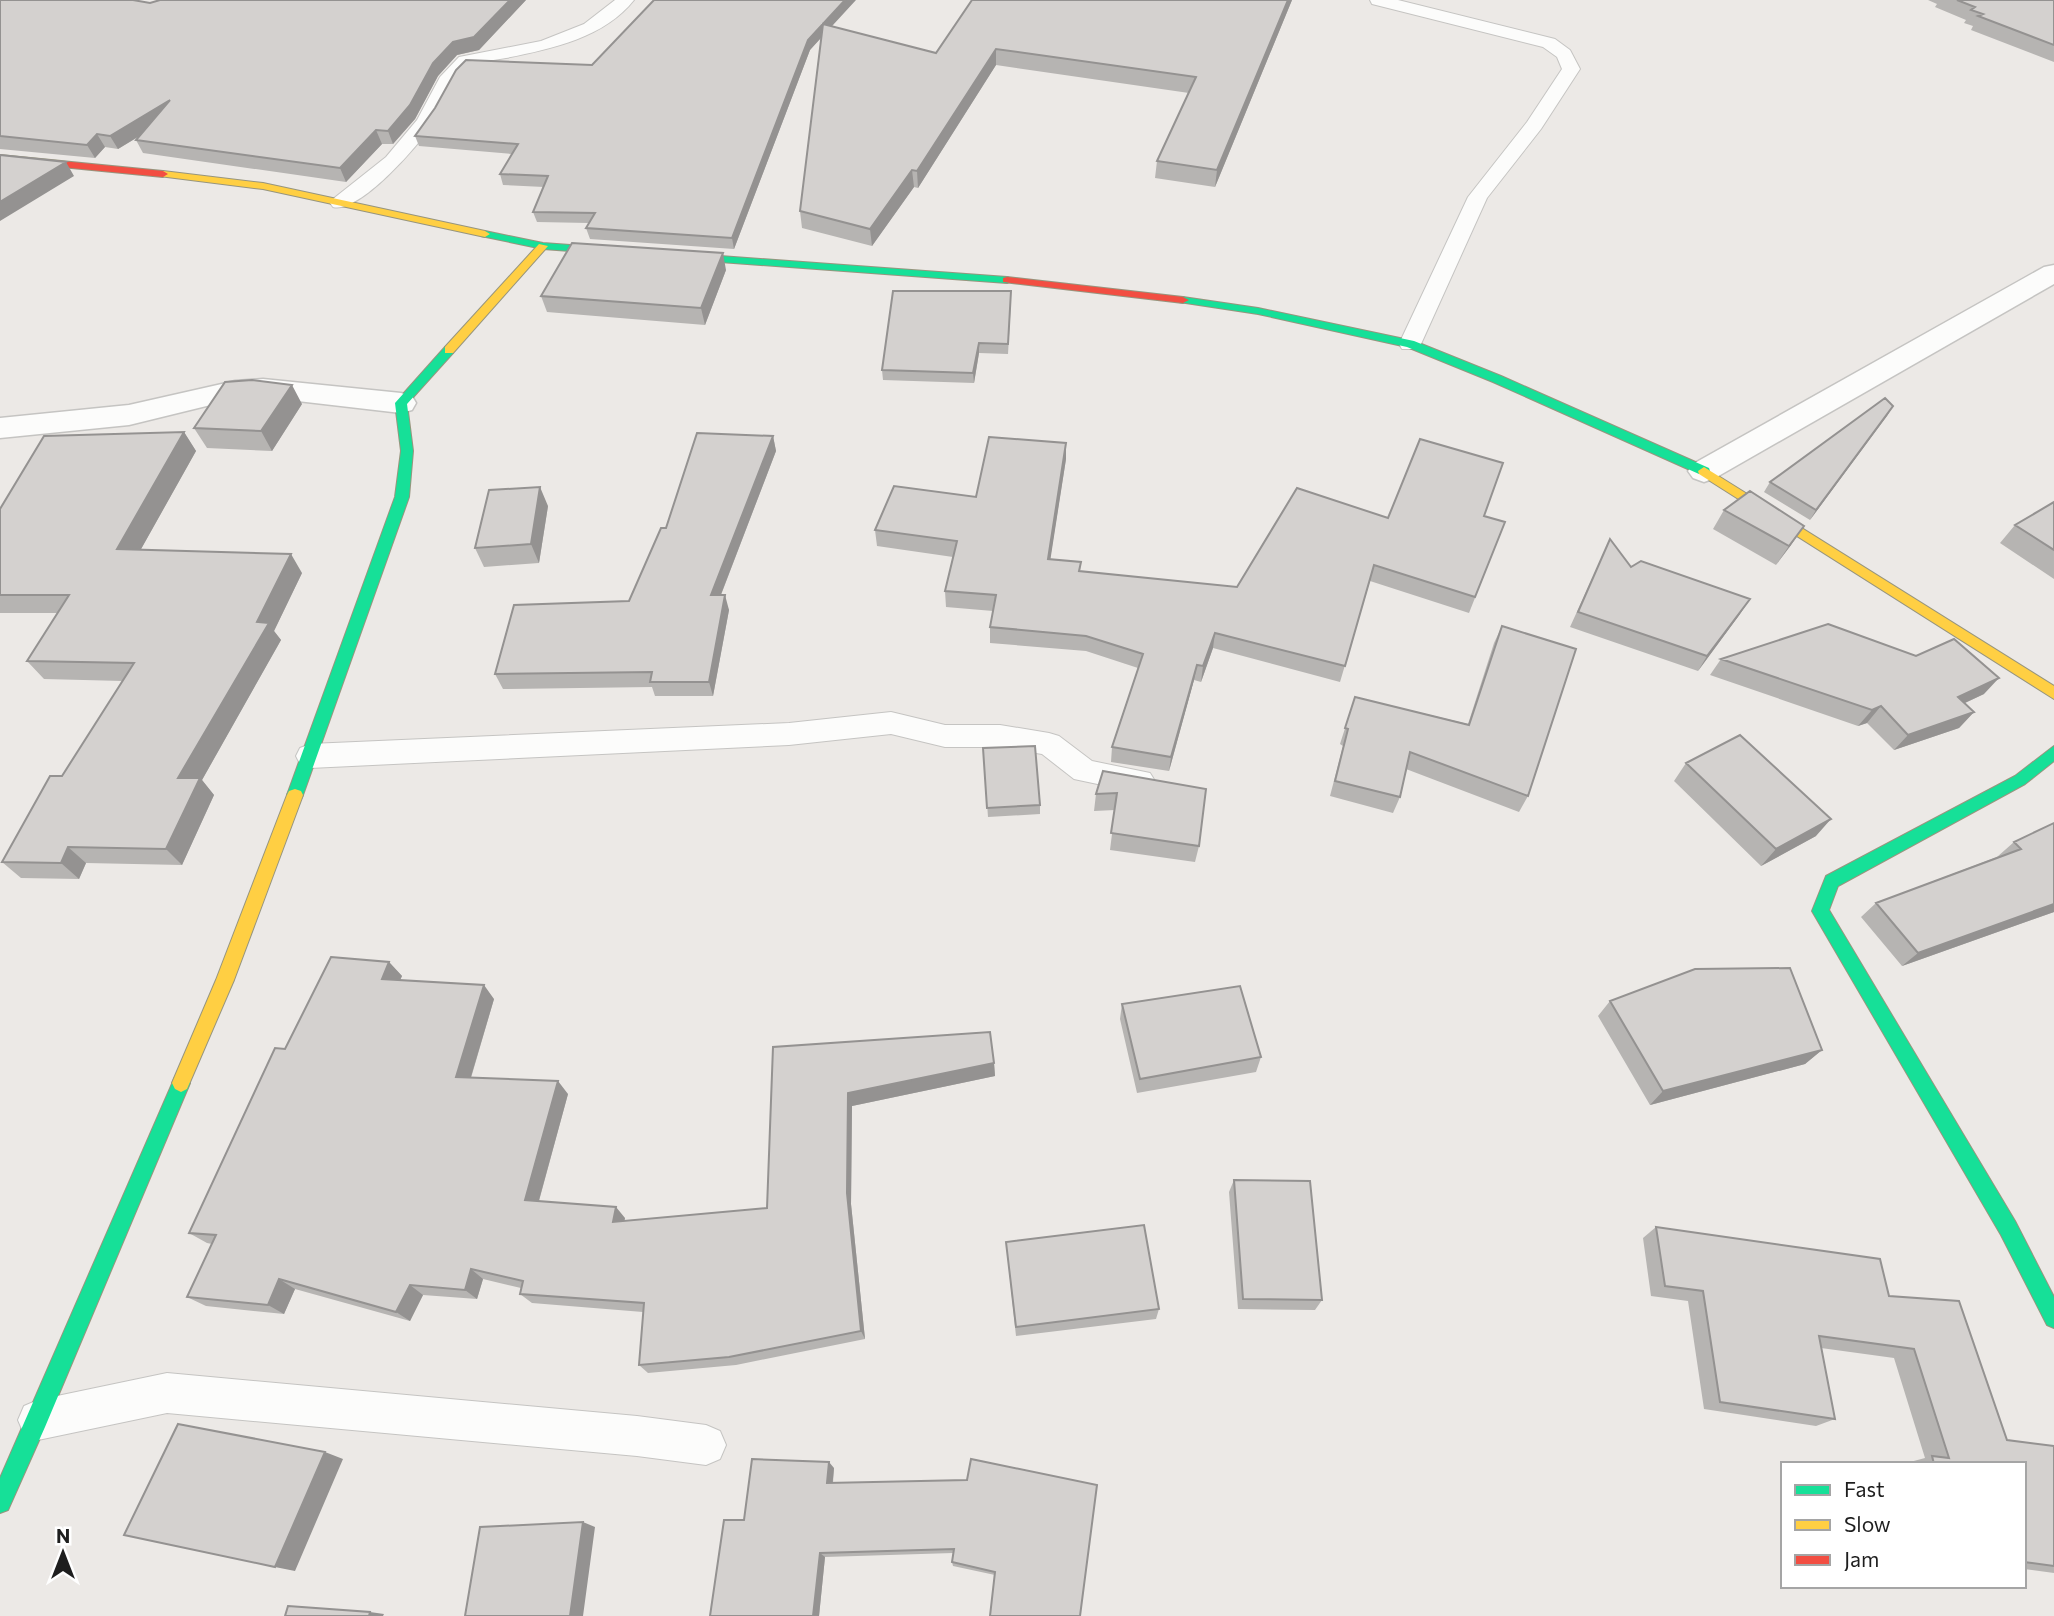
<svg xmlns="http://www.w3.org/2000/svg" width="2054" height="1616" font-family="Commissioner,sans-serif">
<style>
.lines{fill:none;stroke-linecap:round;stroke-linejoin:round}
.lane-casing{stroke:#c5c4c2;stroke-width:2}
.street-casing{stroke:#c5c4c2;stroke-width:3}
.fast-casing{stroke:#97957e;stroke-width:2}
.slow-casing{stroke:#97957e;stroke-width:2}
.jam-casing{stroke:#97957e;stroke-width:2}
.lane{fill:#fcfcfb;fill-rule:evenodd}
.street{fill:#fcfcfb;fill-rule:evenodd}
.fast{fill:#16e098;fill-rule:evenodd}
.slow{fill:#ffcf43;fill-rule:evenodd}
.jam{fill:#f24e42;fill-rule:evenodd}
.wall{fill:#b6b4b2}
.shaded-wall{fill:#949291}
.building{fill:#d4d1cf;stroke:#949291;stroke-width:2}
</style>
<rect width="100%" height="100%" fill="#ece9e6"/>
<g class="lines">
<g class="lane-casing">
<path id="lane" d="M615 0H634C604 38 551 49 506 58 495 60 478 61 469 67 450 81 446 106 432 125 418 146 359 214 333 207L330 203 333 199 386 157 417 120 440 77 459 57 541 41 584 24Z
M1370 0H1398L1555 39 1570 50 1580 69 1541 129 1487 198 1421 344 1418 349H1402L1399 344 1468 197 1527 122 1562 69 1557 57 1543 47 1372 4Z
M891 712 945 725H1000L1049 733 1059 736 1092 761 1150 773 1155 781 1150 789 1140 793 1074 779 1042 754 1000 747H945L891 734 789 745 310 768 300 764 296 756 300 748 310 744 789 723Z
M167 1373 637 1416 706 1425 720 1431 726 1445 720 1459 706 1465 637 1456 167 1413 38 1440 24 1434 18 1420 24 1406 38 1400Z"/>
</g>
<g class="street-casing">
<path id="street" d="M2054 265V284L1715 478 1704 482 1693 478 1688 471 1693 464 2044 267Z
M263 379 401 393 412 396 416 403 412 410 401 413 263 397 235 399 129 425 0 438V418L129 405 235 381Z"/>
</g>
<g class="fast-casing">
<path id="fast" d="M485 231 543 243 1007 277 1013 280 1007 283 543 249 481 236V232Z
M1183 297 1258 308 1414 341 1501 376 1709 468 1710 471 1709 474H1699L1493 382 1407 347 1258 314 1179 302V298Z
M449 346 453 347V353L407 404 413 451 409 497 303 795 301 799H289L287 795 395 497 401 451 395 403 445 347Z
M2054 746V761L2025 784 1838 886 1829 910 2015 1221 2054 1297V1328L2047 1325 2001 1235 1812 911 1826 876 2015 776Z
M181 1074 187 1077 190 1083 45 1427 8 1510 0 1513V1478L175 1077Z"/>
</g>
<g class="slow-casing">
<path id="slow" d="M163 171 263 183 485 231 490 234 485 237 263 189 159 176 158 174Z
M539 244 548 246 453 353H445V347Z
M1704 467 2054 686V699L1699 474 1698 471Z
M295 789 301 791 303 795 234 980 187 1089 181 1092 175 1089 172 1083 216 980 287 795 289 791Z"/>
</g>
<g class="jam-casing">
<path id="jam" d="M0 155 163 171 168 174 163 177 0 161Z
M1007 277 1183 297 1189 300 1183 303 1003 282V278Z"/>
</g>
<use href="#lane" class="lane"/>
<use href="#street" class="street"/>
<use href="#fast" class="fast"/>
<use href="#slow" class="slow"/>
<use href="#jam" class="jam"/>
</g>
<path class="wall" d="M0 0 150 3 160 0H526L479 50 457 55 438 76 415 119 393 144H382L346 182 143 153 136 140 138 137 118 149 105 147 95 158 0 149Z
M972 0H1292L1215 187 1155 178 1157 161 1189 93 996 65 918 188 914 187 872 246 802 228 800 211 821 37 810 50 734 249 590 239 586 228 589 223 537 222 533 212 544 187 503 185 500 174 512 154 419 146 415 136 592 65 831 27 936 53Z
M1928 0H2054V62L1971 30 1973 26 1964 23 1966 20 1935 7 1937 4Z
M726 270 705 325 547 312 541 296Z
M1011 301 1008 354 979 353 974 383 883 380 882 370Z
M302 404 272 451 207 448 194 428Z
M1893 406 1810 520 1764 492 1770 482Z
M184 432 196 451 141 549 302 573 274 631 281 640 202 780 214 795 182 865 86 863 79 879 21 878 2 862 62 776 123 681 44 679 27 661 58 613H0V509Z
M773 436 776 451 721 595 729 610 713 696H655L652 687 503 689 495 674 629 601 666 528Z
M1066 459 1050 559 1081 562 1080 571 1237 587 1388 518 1484 516 1505 522 1469 613 1370 581 1340 682 1213 648 1201 682 1194 680 1169 771 1111 762 1112 747 1138 668 1086 651 990 643V627L993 611 946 607 945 591 953 557 877 546 875 530 976 497Z
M2054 502V579L2000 543 2015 525Z
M548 506 539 563 484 567 475 548Z
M1724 510 1791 545 1776 565 1713 529Z
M1610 539 1631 567 1740 614 1698 671 1570 627Z
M1502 626 1528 796 1519 812 1406 769 1400 797 1393 813 1330 796 1343 746 1340 744 1355 697 1468 724 1494 643Z
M1721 659 1984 694 1965 703 1974 712 1959 728 1894 750 1867 723 1858 726 1710 675Z
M983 748 1040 805V814L988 817Z
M1686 763 1816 836 1761 866 1674 781Z
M1206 789 1199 846 1195 862 1110 850 1115 810 1094 811 1096 794Z
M2054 823V912L1902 966 1861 917 1876 903 1997 857 2014 842Z
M389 962 402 976 400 980 494 999 471 1078 568 1094 539 1201 625 1218 624 1221 767 1208 773 1047 994 1063 995 1076 852 1106 851 1204 865 1339 736 1365 648 1373 639 1365 643 1312 532 1303 520 1294 521 1288 483 1279 477 1299 423 1295 410 1321 295 1289 284 1314 206 1306 187 1297 212 1244 207 1243 189 1233 285 1049Z
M1610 1001 1822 1050 1805 1064 1650 1105 1598 1016Z
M1122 1004 1261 1057 1256 1072 1137 1093 1120 1019Z
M1234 1180 1322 1300 1315 1310 1238 1309 1229 1192Z
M1656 1227 1889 1296 2007 1440 2054 1446V1573L2024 1569V1464H1911L1910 1462 1925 1458 1894 1358 1821 1348 1835 1419 1816 1426 1704 1409 1688 1301 1651 1296 1643 1238Z
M1006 1242 1159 1309 1156 1319 1016 1336Z
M834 1468 833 1483 1097 1485 995 1575 953 1566 952 1562 953 1553 825 1557 819 1616H710L744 1520Z"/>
<path class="shaded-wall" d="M510 0H526L479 50 457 55 438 76 415 119 393 144 388 131 433 63 453 42Z
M845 0H856L810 50 734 249 732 238 808 40Z
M1288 0H1292L1215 187 1217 170Z
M996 49V65L918 188 917 171Z
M170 100 177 113 118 149 110 136Z
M376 130 382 144 346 182 340 168Z
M97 134 105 147 95 158 87 145Z
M66 162 74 176 0 221V202Z
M912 170 914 187 872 246 870 229Z
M723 253 726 270 705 325 701 308Z
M979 343V353L974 383 973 373Z
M292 385 302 404 272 451 261 431Z
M1893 406 1887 416 1810 520 1816 510Z
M184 432 196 451 131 567 117 549Z
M773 436 776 451 715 610 711 595Z
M1066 443V459L1048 575V559Z
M540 487 548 506 539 563 531 544Z
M1804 526 1791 545 1776 565 1789 546Z
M291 554 302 573 274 631 281 640 202 780 214 795 182 865 166 849 178 778Z
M725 595 729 610 713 696 709 682Z
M1750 599 1740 614 1698 671 1707 656Z
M1215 633 1213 648 1201 682 1203 666Z
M1197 665 1194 680 1169 771 1171 757Z
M1999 678 1984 694 1943 713 1958 697Z
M1881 706 1867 723 1858 726 1872 710Z
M1974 712 1959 728 1894 750 1908 735Z
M1831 819 1816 836 1761 866 1776 849Z
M68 847 86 863 79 879 61 863Z
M2054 904V912L1902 966 1918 953Z
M389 962 402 976 394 993 382 979Z
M484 985 494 999 467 1090 456 1077Z
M1822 1050 1805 1064 1650 1105 1663 1091Z
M994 1063 995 1076 852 1106 851 1204 865 1339 861 1331 847 1193 848 1093Z
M558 1081 568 1094 536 1211 525 1200Z
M616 1207 625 1218 622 1232 613 1222Z
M471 1269 483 1279 477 1299 465 1290Z
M279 1279 295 1289 284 1314 268 1305Z
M410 1285 423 1295 410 1321 396 1312Z
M325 1452 343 1459 295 1571 275 1567Z
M829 1462 834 1468 832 1489 827 1483Z
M583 1522 595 1527 583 1616H570Z
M820 1553 825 1557 819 1616H813Z
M370 1612 384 1614 383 1616H369Z"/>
<path class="building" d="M0 0H133L150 3 160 0H510L474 37 453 42 433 63 410 105 388 131 376 130 340 168 136 140 170 100 110 136 97 134 87 145 0 136Z
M654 0H845L808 40 732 238 586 228 595 213 533 212 548 176 500 174 518 144 415 136 435 108 456 70 466 60 592 65Z
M972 0H1288L1217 170 1157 161 1196 77 996 49 917 171 912 170 870 229 800 211 823 24 936 53Z
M1957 0H2054V45L1978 16 1983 14 1971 10 1975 7Z
M0 155 66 162 0 202Z
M572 243 723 253 701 308 541 296Z
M893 291H1011L1008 344 979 343 973 373 882 370Z
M252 380 292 385 261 431 194 428 225 382Z
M1885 398 1893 406 1816 510 1770 482Z
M184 432 117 549 291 554 257 622 269 623 178 778H200L166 849 68 847 61 863 2 862 50 776H62L134 663 27 661 69 595H0V509L44 436Z
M697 433 773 436 711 595H725L709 682H650L652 672 495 674 514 605 629 601 661 528H666Z
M989 437 1066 443 1048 559 1081 562 1079 571 1237 587 1297 488 1388 518 1420 439 1503 463 1484 516 1505 522 1475 597 1374 565 1345 666 1215 633 1203 666 1197 665 1171 757 1112 747 1143 654 1086 636 990 627 996 595 945 591 957 541 875 530 894 486 976 497Z
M540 487 531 544 475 548 489 490Z
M1750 491 1804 526 1789 546 1724 510Z
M2054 502V550L2015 525Z
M1610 539 1631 567 1641 561 1750 599 1707 656 1578 612Z
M1828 624 1916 656 1954 639 1999 678 1958 697 1974 712 1908 735 1881 706 1872 710 1721 659Z
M1502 626 1576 649 1528 796 1410 752 1400 797 1335 781 1348 729 1345 728 1355 697 1469 725Z
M1740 735 1831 819 1776 849 1686 763Z
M1035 746 1040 805 987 808 983 748Z
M1103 771 1206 789 1199 846 1111 833 1117 793 1096 794Z
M2054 823V904L1918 953 1876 903 2021 849 2014 842Z
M331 957 389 962 382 979 484 985 456 1077 558 1081 525 1200 616 1207 613 1222 767 1208 773 1047 990 1032 994 1063 848 1093 847 1193 861 1331 729 1357 639 1365 644 1303 520 1294 523 1281 471 1269 465 1290 410 1285 396 1312 279 1279 268 1305 187 1297 216 1235 189 1233 275 1048 285 1049Z
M1790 968 1822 1050 1663 1091 1610 1001 1695 969Z
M1240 986 1261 1057 1140 1079 1122 1004Z
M1234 1180 1310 1181 1322 1300 1243 1299Z
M1144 1225 1159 1309 1016 1327 1006 1242Z
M1656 1227 1880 1259 1889 1296 1959 1301 2007 1440 2054 1446V1566L2024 1562V1464H1934L1932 1456 1949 1458 1914 1349 1819 1336 1835 1419 1720 1402 1703 1291 1665 1286Z
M178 1424 325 1452 275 1567 124 1535Z
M752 1459 829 1462 827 1483 967 1480 971 1459 1097 1485 1080 1616H990L995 1572 952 1562 954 1549 820 1553 813 1616H710L724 1520H744Z
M583 1522 570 1616H465L480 1527Z
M288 1606 370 1612 369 1616H285Z"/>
<rect x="1781" y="1462" width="245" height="126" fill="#ffffff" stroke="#a5a5a5" stroke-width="2"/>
<rect x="1795" y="1485" width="35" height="10" fill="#16e098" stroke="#a5a5a5" stroke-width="2"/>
<text x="1844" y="1497" font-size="21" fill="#1e1e1e">Fast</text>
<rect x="1795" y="1520" width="35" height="10" fill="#ffcf43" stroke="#a5a5a5" stroke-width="2"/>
<text x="1844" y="1532" font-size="21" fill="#1e1e1e">Slow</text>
<rect x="1795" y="1555" width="35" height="10" fill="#f24e42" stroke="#a5a5a5" stroke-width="2"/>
<text x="1844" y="1567" font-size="21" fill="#1e1e1e">Jam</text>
<g transform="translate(63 1553)" stroke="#ffffff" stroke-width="5" paint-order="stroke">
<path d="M0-5L12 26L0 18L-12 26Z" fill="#1e1e1e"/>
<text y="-10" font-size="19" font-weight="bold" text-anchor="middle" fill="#1e1e1e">N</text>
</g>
</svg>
